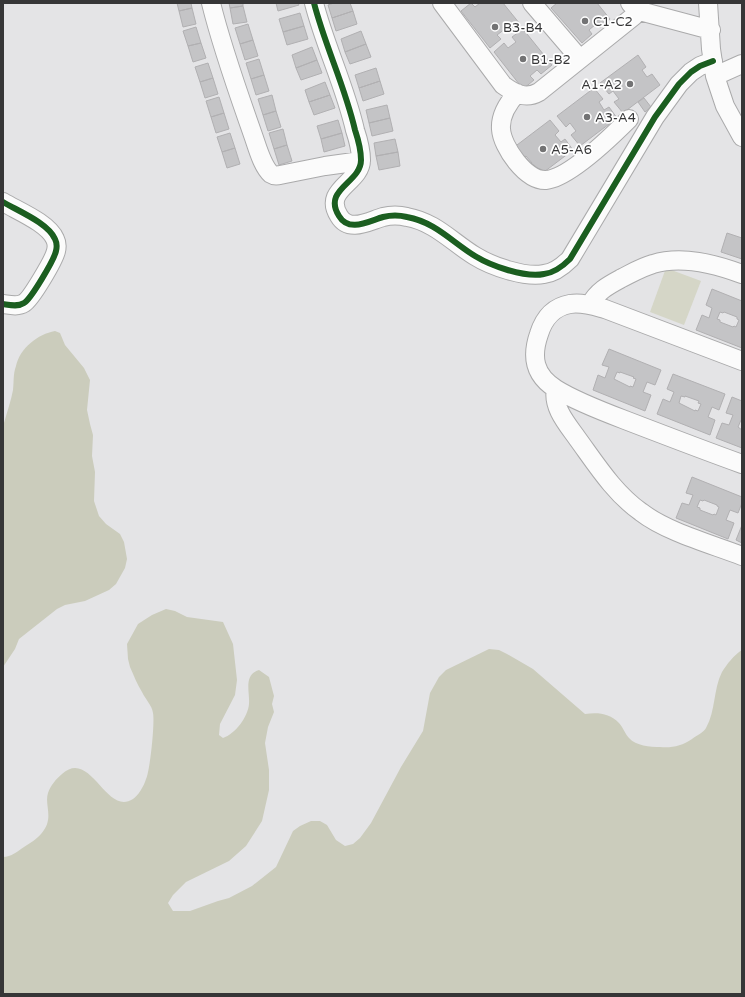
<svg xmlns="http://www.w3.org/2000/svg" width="745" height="997" font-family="'Varela Round',sans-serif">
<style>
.green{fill:#d5d6c7}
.forest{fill:#cbccbc}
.building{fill:#c4c4c6;stroke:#b1b0b2;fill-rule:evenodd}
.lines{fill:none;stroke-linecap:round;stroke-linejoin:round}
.minor-casing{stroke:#aaaaab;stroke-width:20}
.minor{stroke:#fbfbfb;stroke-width:18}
.cycleway-casing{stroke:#fff;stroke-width:8}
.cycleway{stroke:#1b5e20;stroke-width:6}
.poi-dot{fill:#737374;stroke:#fff;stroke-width:1.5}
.labels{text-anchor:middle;stroke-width:3.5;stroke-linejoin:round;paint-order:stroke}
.poi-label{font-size:13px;fill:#363637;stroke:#fff;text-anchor:start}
</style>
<rect width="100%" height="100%" fill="#e4e4e6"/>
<path class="green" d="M666 268 701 281 684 325 650 312Z"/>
<path class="forest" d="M55 331 60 333 65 345 84 368 90 380 87 410 90 424 93 435 92 456 95 472 94 501 99 516 106 524 120 534 124 542 127 559 125 568 116 584 109 590 85 601 65 605 57 609 19 639 15 649 3 667 4 423C7 412 11 401 13 390 14 382 13 374 16 366 20 348 38 334 55 331Z
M166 609 175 611 187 617 223 622 233 644 237 680 235 695 220 724 219 735 223 738C235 734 248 717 249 704 250 692 243 675 259 670L269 677 274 696 272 704 274 712 268 727 265 743 269 770V790L262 821 246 846 229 861 186 882 173 895 168 903 173 911H190L218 901 229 898 252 886 276 867 293 831 300 826 311 821H320L327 825 336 840 345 846 353 844 360 838 371 823 401 767 423 731 430 693 439 677 446 670 489 649 499 650 507 654 533 669 585 714C597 712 610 713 619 723 623 727 625 734 629 738 636 746 650 747 660 747 672 748 682 746 692 739 696 736 704 732 706 728 716 710 713 690 722 672 727 664 734 655 742 650V994H3V857C11 857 18 851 24 847 30 843 37 839 41 834 55 818 44 806 48 793 51 785 56 779 62 774 91 748 106 817 133 799 138 796 144 786 146 779 150 771 155 722 153 713 152 705 145 699 142 692 137 684 134 676 130 667L128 659 127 644 138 624 152 615Z"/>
<path class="building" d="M177 3H191L192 8 179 11Z
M229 3H243V6L230 8Z
M276 3H298L299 5 278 11Z
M334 3H350L353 11 332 18 328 5Z
M471 3 475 7 480 3H503L520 24 508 33 505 29 497 35 501 39 490 48 461 11Z
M557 3H597L610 19 600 28 596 24 589 30 592 34 582 43 551 8Z
M243 6 247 22 233 24 230 8Z
M192 8 196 24 183 27 179 11Z
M353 11 357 24 336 31 332 18Z
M300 13 304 26 283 32 279 19Z
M248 24 253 40 240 44 235 28Z
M304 26 308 39 287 45 283 32Z
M196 27 201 43 188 46 183 31Z
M523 29 552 65 541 74 537 70 530 76 534 80 523 89 494 52 504 43 508 48 516 42 512 37Z
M361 31 366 44 345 52 341 39Z
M253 40 258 56 245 60 240 44Z
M201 43 206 58 193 62 188 46Z
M366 44 371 57 350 64 345 52Z
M312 47 317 60 296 68 292 55Z
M638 55 646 67 642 70 647 77 652 74 660 85 623 113 614 102 619 99 613 91 609 94 600 83Z
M259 59 264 75 251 79 246 63Z
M317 60 322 73 301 80 296 68Z
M208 63 213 78 200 82 195 67Z
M376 68 380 81 359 88 355 75Z
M264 75 269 91 256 95 251 79Z
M213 78 218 94 205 98 200 82Z
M380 81 384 94 363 101 359 88Z
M325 82 330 95 309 102 305 90Z
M594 88 603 99 599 102 604 110 609 107 617 118 580 146 571 135 576 131 570 123 566 127 557 116Z
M272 95 276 111 263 115 258 99Z
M330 95 335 108 314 115 309 102Z
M219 97 224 113 211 117 206 101Z
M644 98 651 107 645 112 638 102Z
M387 105 390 118 369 123 366 110Z
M276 111 281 127 268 131 263 115Z
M224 113 229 129 216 133 211 117Z
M390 118 393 131 372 136 369 123Z
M338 120 342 133 321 139 317 126Z
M550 120 559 131 555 135 561 142 565 139 573 150 536 178 527 167 532 163 526 156 522 159 513 148Z
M283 129 287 145 274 149 269 133Z
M230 133 235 148 222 152 217 137Z
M342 133 345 146 324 152 321 139Z
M395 139 398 152 376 156 374 143Z
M287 145 292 161 279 165 274 149Z
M235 148 240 164 227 168 222 152Z
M398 152 400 166 379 170 376 156Z
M727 233 742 238V259L721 252Z
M712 289 742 301V348L696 330 702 315 709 318 712 308 706 305ZM720 312 723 313 724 312 737 317V319L739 320 736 327 734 326 733 327 720 322V320L717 319Z
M609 349 661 370 655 385 647 382 643 392 651 395 645 411 593 390 598 375 605 378 609 367 602 365ZM617 372 620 373V372L634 377 633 378 636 379 633 387 630 386V387L614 379Z
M673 374 725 394 719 410 712 407 708 417 715 420 710 435 657 414 663 399 670 402 674 392 667 389ZM681 396 685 397V396L699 401 698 403 701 404 698 411 695 410V411L679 403Z
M732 397 742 401V420H741L738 427 742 430V448L716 438 722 423 729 425 733 415 726 413Z
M692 477 742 497V503L738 513 730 510 726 520 734 523 728 539 676 518 682 503 689 505 693 495 686 493ZM700 500 703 501 704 500 717 505V506L719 507 716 515 714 514 713 515 700 510V508L697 507Z
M742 525V543L736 540Z"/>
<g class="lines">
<g class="minor-casing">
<path id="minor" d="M211 3C222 48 238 92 253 135 257 146 262 166 271 174 274 176 276 176 280 175L325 166 361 161
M314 3C325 46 345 86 355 130 358 139 361 150 361 160 361 183 322 189 339 216 349 233 369 221 383 217 391 215 399 215 407 217 435 222 452 242 475 256 491 266 525 278 544 274 554 273 563 266 570 259L655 117 679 84 691 72 700 66 713 61
M442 3 503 85C514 93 525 100 539 92L634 16 636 10
M532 3 580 59
M630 3 636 10 711 30
M708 3 711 49 715 76 725 106 742 137
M715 76 742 64
M517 93C508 103 500 115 501 129 502 147 526 181 546 180 569 178 612 136 629 119
M3 202C18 211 48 223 55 239 57 243 57 247 56 251 54 260 31 299 24 303 18 307 10 305 3 304
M590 305C597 291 609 285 622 278 632 273 642 267 653 264 682 255 715 264 742 274
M742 361 605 309C594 306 582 302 570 304 553 307 544 318 539 334 531 357 534 375 556 389 575 401 604 412 625 420 664 435 703 450 742 464
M556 389C552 407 567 424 577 438 596 464 614 493 641 512 667 532 711 544 742 556"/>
</g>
<use href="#minor" class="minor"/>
<g class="cycleway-casing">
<path id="cycleway" d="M314 3C325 46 345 86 355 130 358 139 361 150 361 160 361 183 322 189 339 216 349 233 369 221 383 217 391 215 399 215 407 217 435 222 452 242 475 256 491 266 525 278 544 274 554 273 563 266 570 259L655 117 679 84 691 72 700 66 713 61
M3 202C18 211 48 223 55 239 57 243 57 247 56 251 54 260 31 299 24 303 18 307 10 305 3 304"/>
</g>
<use href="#cycleway" class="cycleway"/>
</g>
<g class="poi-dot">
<circle cx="585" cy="21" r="4"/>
<circle cx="495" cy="27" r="4"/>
<circle cx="523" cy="59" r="4"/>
<circle cx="630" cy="84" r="4"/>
<circle cx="587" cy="117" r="4"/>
<circle cx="543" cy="149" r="4"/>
</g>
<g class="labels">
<g class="poi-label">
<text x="593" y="26">C1-C2</text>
<text x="503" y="32">B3-B4</text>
<text x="531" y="64">B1-B2</text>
<text x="622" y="89" text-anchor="end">A1-A2</text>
<text x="595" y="122">A3-A4</text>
<text x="551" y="154">A5-A6</text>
</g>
</g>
<rect width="745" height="997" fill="none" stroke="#363637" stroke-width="8"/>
</svg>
